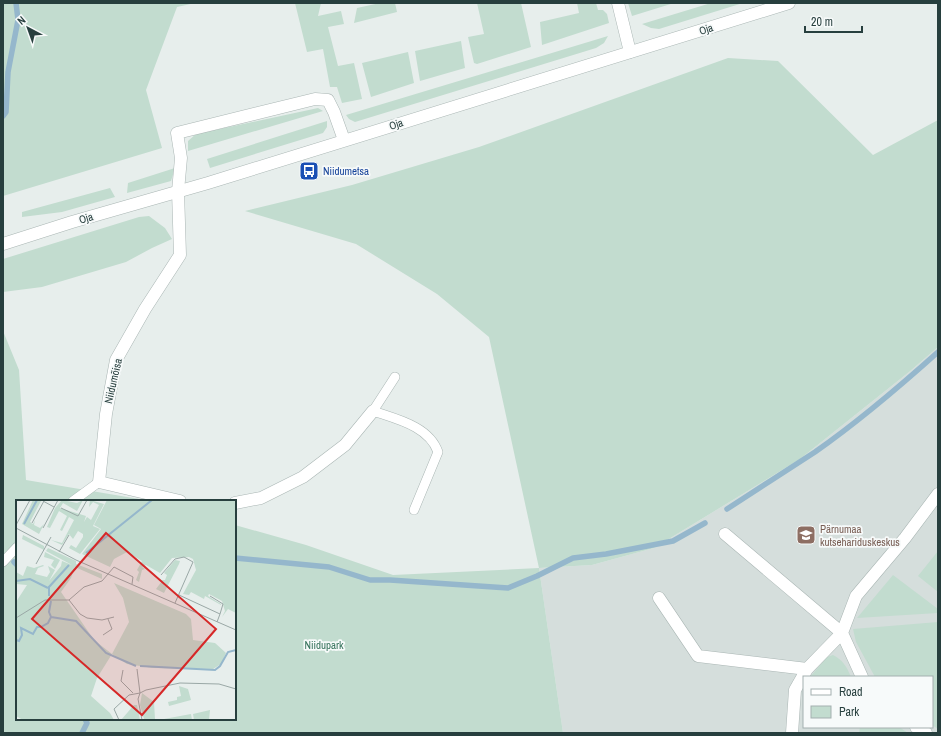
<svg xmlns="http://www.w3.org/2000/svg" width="941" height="736" font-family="'Archivo Narrow',sans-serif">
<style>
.built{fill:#d5dedc;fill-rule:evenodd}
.green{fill:#c2dccf}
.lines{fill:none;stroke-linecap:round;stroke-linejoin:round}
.stream{stroke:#95b7cc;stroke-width:5.5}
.service-casing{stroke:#aab6b4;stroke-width:10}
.minor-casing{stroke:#aab6b4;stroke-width:13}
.tertiary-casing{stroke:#aab6b4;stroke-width:13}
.service{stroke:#fff;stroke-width:9}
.minor{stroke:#fff;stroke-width:12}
.tertiary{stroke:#fff;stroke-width:12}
.labels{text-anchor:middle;stroke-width:3.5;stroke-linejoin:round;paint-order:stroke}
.street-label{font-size:11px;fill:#273f3e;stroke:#f7fafa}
.transit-label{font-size:11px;fill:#164399;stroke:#f7fafa;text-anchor:start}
.education-label{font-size:11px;fill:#785e54;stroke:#f7fafa;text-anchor:start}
.park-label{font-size:11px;fill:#35725b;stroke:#f7fafa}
.inset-river{fill:none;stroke:#95b7cc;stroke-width:2}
.inset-road{fill:none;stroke:#9aa8a6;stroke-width:1}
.view{fill:#d62828;fill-opacity:0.15;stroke:#d62828;stroke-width:2}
.inset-edge{fill:none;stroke:#273f3e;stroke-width:2}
</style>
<rect width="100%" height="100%" fill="#e7eeec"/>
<path class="built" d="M938 347V733H563L539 568 592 565 654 548 800 459 909 372ZM804 677H932V727H804Z"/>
<path class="green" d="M3 3H195L177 7 146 90 162 148 3 196Z
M295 3H321L318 16 341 11 344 24 328 27 338 66 354 63 362 99 342 103 337 87H330L323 49 307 52Z
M380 3H395L397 12 354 23 357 8Z
M477 3H521L531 47 477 64 474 63 468 37 484 34Z
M577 3H596L598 10H603L607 14 609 23 542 45 540 22 579 13Z
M628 3H674L632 16Z
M711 3H743L659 29 651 28 642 24Z
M608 36 604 43 596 48 355 122 349 119 346 115Z
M461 41 465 68 420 81 415 51Z
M408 52 414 83 371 97 362 63Z
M728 58 778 61 873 155 938 120V347L909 372 800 459 654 548 592 565 539 568 563 733H3V331L19 370 26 480 151 501H17V719H235V525L306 545 393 575 539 568 489 337 437 294 356 244 245 211 352 185 479 147Z
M318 108 323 111 188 151V141L196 134Z
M327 121V127L323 133 210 168 207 159Z
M175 168 171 181 127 193 128 183Z
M110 188 115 197 62 212 22 217V212Z
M149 216 165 228 172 239 152 248 126 262 42 287 3 292V259L139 217Z
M938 551V574L937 575 938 577V592L918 576Z
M893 575 938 609V613L857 618Z
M938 622V729L932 725V677H875L856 642 853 629Z
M833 655C843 660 847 667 851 677H810L827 657Z
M860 727H899L908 733H859Z"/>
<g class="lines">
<path class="stream" d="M3 116 6 112 8 72 18 20 16 3
M727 509C756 490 786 471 815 452 858 422 899 387 938 352
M235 558 329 567 370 580H390L508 588 537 576 573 558 606 554 673 541 705 523
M14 562 17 565
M82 733 87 723 85 719"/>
<g class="service-casing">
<path id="service" d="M395 377 373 411C396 419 429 426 438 452L414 510
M73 501 99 482
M3 562 17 547"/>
</g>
<g class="minor-casing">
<path id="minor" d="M618 3 630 52
M180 501 99 482 106 414 116 360 145 309 180 255 178 191 181 158 177 133 315 99 328 100 334 112 344 140
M235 503 261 498 303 477 345 445 373 411
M725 534 842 633 807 669 795 690 792 733
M659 598 698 656 807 669
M862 677 842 633 856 596 905 538 938 494
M916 727 926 733"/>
</g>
<g class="tertiary-casing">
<path id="tertiary" d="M3 244 72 222 208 183 789 3"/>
</g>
<use href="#service" class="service"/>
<use href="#minor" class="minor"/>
<use href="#tertiary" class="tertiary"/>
</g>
<defs>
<g id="bus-square" transform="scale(1)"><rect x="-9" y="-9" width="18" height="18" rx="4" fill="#1a4fb4" stroke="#f7fafa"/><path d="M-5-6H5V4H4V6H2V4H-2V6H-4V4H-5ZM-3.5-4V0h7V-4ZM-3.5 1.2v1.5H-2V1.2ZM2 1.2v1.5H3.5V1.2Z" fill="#fff"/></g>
<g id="school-square" transform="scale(1)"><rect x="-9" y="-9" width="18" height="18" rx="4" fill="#8d6e63" stroke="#f7fafa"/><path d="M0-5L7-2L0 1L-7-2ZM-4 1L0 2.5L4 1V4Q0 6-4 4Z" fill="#fff"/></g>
</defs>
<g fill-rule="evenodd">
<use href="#bus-square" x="309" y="171"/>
<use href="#school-square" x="806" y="535"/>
</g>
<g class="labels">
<g class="street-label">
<text transform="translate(706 29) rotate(-17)" y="4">Oja</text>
<text transform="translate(396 124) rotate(-17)" y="4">Oja</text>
<text transform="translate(86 218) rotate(-16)" y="4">Oja</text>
<text transform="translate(113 381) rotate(-77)" y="4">Niidumõisa</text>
</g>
<g class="transit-label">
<text x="323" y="175">Niidumetsa</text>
</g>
<g class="education-label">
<text x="820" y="533">Pärnumaa<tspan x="820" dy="13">kutsehariduskeskus</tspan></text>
</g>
<g class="park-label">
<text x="324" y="649">Niidupark</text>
</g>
</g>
<g transform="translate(16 500)">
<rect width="220" height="220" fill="#e7eeec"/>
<path d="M17 0 25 1 14 22 17 24 19 20 18 25 24 28 28 24 23 34 6 24ZM46 0 61 3 67 0 61 11 47 3 44 8 70 16 68 22 71 17 75 20 83 5 77 2 73 7 74 0 88 4 77 26 84 29 64 54 53 48 55 45 60 48 67 37V34L62 31 57 39 53 34 46 45 35 40 46 43 58 20 53 17 46 31 44 30 51 16 43 11 34 28 31 27 39 8ZM91 0H220V113L212 109 206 117 209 111 206 101 193 94 192 96 205 104V108V105L189 96 188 99 175 92 173 95 167 94 180 70 177 59 173 57 156 58 144 73 130 65 126 67 129 69 126 70 123 82 120 80 123 72 121 70 126 61 111 52 98 59 94 67 66 54 85 29 78 25ZM7 35 28 46V50L6 39ZM32 48 60 61V64L86 74V79L59 67 55 78 45 92 78 140 96 154 113 122 107 98 98 83 170 114 175 119 177 140 199 143 210 153 205 164 197 169 137 168 111 164 96 154 81 178 75 196 94 213 98 220H7L0 216V102L11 85 0 84V72L7 76 11 66 18 68 27 65 28 66 22 68 19 74 31 77 34 72 32 66 39 70 33 81 45 66 46 61 56 65 30 51ZM29 52 44 60 39 69 35 65 38 60 28 57ZM159 60 164 61 163 64 148 93 140 89 146 81 145 80H149L151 75 148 73ZM163 186 172 189 175 200 153 206 152 202 161 200V197L165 196ZM126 193 138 202 139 219H128L124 205ZM118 205H121L124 220H105ZM194 210 193 220H178L177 214ZM175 214 176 220H148V219Z" fill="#c2dccf"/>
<path class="inset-river" d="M8 24 21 0M70 53 136 0M0 81 14 79 32 88M33 96V87L53 65M35 117 60 121 90 153 120 166M0 140 3 141 6 135 5 128 17 134 21 127H25L32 123 35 117 33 112 35 101M124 166 199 170 204 166 212 152 220 150"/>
<path class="inset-road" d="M27 1 38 7M45 8 62 16 71 0M16 23 28 1M0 25 14 0M0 28 60 60 220 130M27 28 42 0M43 52 53 35M20 64 35 37M145 75 159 59 168 57 177 62 159 103M163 95 204 114 201 122M194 96 207 104 204 114M98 117 86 120 71 118 64 114 53 100 68 87 86 81 98 67 117 77 116 84M0 118 29 100H53M87 135 96 129 92 119M107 170 105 181 117 193M103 220 98 209 113 195 124 193 121 169M126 220 122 199 124 193 130 190 164 183 203 184 220 189"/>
<path class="view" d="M90 33 200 129 126 215 16 119Z"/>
<rect width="220" height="220" class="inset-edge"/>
</g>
<rect width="941" height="736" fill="none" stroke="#273f3e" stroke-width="8"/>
<rect x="803" y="676" width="130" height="52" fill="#f7fafa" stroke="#a4afaf"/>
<rect x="811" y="689" width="20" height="6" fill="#ffffff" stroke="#a4afaf"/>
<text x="839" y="696" font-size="12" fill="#273f3e">Road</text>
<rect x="811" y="706" width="20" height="12" fill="#c2dccf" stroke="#a4afaf"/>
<text x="839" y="716" font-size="12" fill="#273f3e">Park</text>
<g transform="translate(28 28) rotate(319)" stroke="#f7fafa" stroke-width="3" paint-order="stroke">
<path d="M0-3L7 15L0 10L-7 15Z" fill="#273f3e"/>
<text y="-6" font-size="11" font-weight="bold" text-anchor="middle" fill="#273f3e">N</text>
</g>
<path d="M805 26v6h57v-6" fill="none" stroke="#273f3e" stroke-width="2"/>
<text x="811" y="26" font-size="12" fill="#273f3e" stroke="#f7fafa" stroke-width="3" paint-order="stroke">20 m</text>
</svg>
